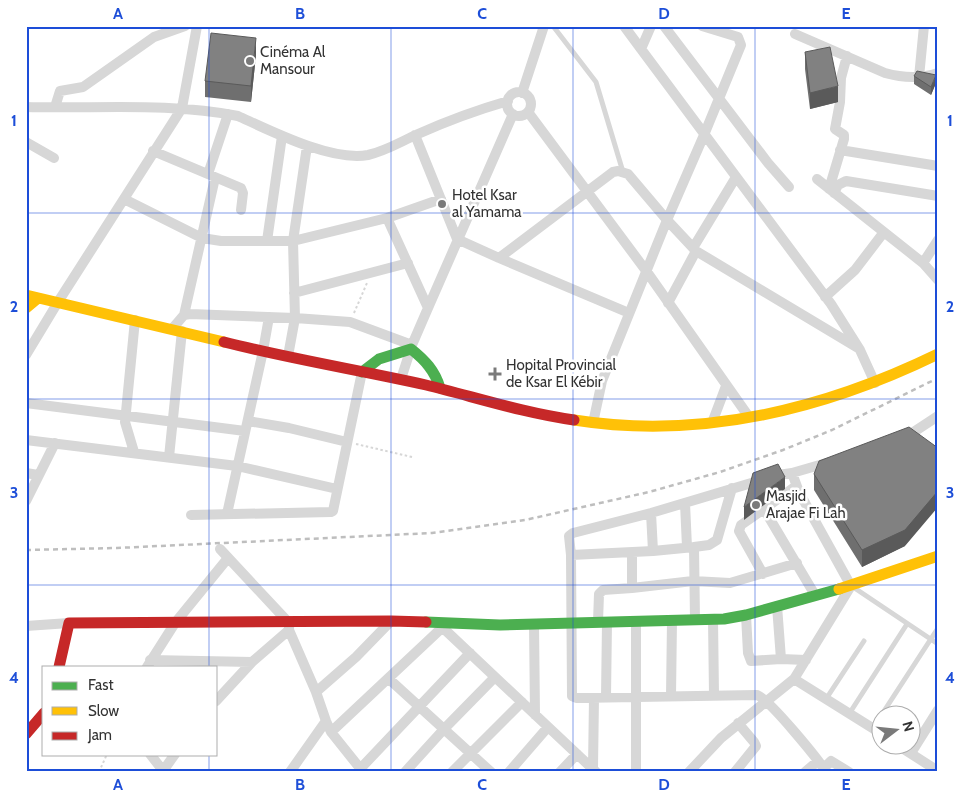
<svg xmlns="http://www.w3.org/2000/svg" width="964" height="798" font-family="Cabin,sans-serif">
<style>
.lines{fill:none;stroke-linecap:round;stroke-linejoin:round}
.path{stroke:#d6d6d6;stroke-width:2;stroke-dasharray:2.5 2.5;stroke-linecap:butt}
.lane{stroke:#d7d7d7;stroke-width:5}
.street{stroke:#d7d7d7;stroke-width:10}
.fast{stroke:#4caf50;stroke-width:11}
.slow{stroke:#ffc107;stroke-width:11}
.jam{stroke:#c62828;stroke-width:11}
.rail{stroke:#bebebe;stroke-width:2.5;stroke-dasharray:5 4;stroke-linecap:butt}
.wall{fill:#6f6f6f}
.shaded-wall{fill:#5a5a5a}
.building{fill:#818181;stroke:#5a5a5a}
.grid{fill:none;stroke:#1d4ed8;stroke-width:1;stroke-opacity:0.55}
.poi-dot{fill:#7a7a7a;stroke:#fff;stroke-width:2}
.labels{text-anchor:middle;stroke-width:5;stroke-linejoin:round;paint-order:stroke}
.poi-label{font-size:15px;fill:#333;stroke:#fff;text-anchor:start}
.neatline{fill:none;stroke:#1d4ed8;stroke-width:2}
.grid-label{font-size:16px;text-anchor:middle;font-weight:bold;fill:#1d4ed8}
</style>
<rect width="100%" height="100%" fill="#fff"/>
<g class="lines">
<path class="path" d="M354 313 367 283
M356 444 412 457
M99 772 107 754"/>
<path class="lane" d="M553 26 596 82 623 172
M853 587 938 644
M826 699 864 641
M849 714 907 624
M873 728 938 628"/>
<path class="street" d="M624 26 641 49 651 26
M664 26 768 163 789 187
M795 34 885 73C903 78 920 79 938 73
M641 49 831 304 860 350 875 383
M919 77 924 26
M507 104a12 12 0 1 1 24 0a12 12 0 1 1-24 0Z
M522 93 544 26
M26 107C96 109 169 102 238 116 271 131 332 162 368 155 386 151 402 141 418 134 447 121 477 110 508 101
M55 107 60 91 83 87 154 37 185 26
M528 112 647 272 749 417
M415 135 457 239 499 258 613 172 618 171 628 174 667 220 704 135 741 45 738 37 702 26
M26 142 54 158
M840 150 938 166
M153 151 241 188 243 193 241 210
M208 174 228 114
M817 179 923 263 938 280
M829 189 844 139V135L835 129 840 102 841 78 847 56
M834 193 838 185 846 181 938 196
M124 199 202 238 221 241H293L387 218 441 199
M387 218 428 308
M267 241 282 136
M693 248 736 177
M696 251 858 348
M499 258 629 313
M923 263 938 240
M294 293 408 263
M825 297 855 270 884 232
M184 315 215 178
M172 329 184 315 190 314 295 318 350 322 412 345
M26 355 58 302 182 108 197 26
M288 356 295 318 293 241 307 146
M401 379 412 345 428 308 513 114
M26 403 245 431
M248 421 289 428 347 442
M593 423 602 381 667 220 696 251 668 303
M712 423 726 386
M903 439 938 416
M26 440 237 466 337 489
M134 452 125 422 135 320
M169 457 182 331
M26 473 38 475
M796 486 764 509 815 595
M26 501 55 443
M685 503 687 547
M651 513 653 551
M227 514 263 351 269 317
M191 515 331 512 333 511 362 372
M694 547 709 545 717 540 732 488
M220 549 289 623V630L316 692 326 721 331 732 363 772
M632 553V588
M571 555 569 536 573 533 651 513 778 475 792 473
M763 574 739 531 741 525 764 509
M777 606 781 659
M746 615 748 653 751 661 781 659 806 660
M713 619 714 695
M695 620 694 547 653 551 571 555 572 696 577 698 757 695C769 699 818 759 826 772
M636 621V772
M598 622 599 594 603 590 632 588 693 581 730 583 797 563
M534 624 535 715
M26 626 69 623
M442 627 596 772
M150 660 252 662
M147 667 175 623 228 558
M389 679 491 772
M794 679 882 734
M316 692 356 657 391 621
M671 696 672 620
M606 697 607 622
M216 701 252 662 289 630
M331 732 446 624
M899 746 938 771
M911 753 938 710
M150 754 164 772
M593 768 594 698
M824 768 831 761 849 772
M360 769 470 653
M163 771 175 754
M290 772 326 721
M405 772 444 729 495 677
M452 772 522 702
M509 772 548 727
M560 772 577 754
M689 772 721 738 794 679 851 586 799 492 792 473 830 462
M735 772 756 746 754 742 738 723
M805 772 818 761"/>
<path class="fast" d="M362 372 379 359 411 349C425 360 435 371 440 388
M426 622 500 625 724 619 746 615 839 589"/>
<path class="slow" d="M26 295 224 342
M26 308 38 298
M574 420C701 440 825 409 938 354
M839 589 938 556"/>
<path class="jam" d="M224 342C291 359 359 370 426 385 475 397 524 413 574 420
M59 667 69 623 391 621 426 622
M26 734 44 713"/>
<path class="rail" d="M26 550 117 548 432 533 525 520 649 492 720 472 783 450 832 430 938 378"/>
</g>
<path class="wall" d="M805 52 838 102 810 109 805 69Z
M256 55 251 102 205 97V81Z
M914 76 936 83 931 95 914 84Z
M814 474 905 546 862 567 814 490Z"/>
<path class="shaded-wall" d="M256 38V55L251 102V86Z
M936 75V83L931 95V87Z
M838 86V102L810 109V93Z
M785 477V489L744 520V507Z
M938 491V507L905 546 862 567V550Z"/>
<path class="building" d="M211 33 256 38 251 86 205 81Z
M830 47 838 86 810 93 805 52Z
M917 71 936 75 931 87 914 76Z
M909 427 938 448V491L905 530 862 550 814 474 819 461Z
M778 464 785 477 744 507 753 473Z"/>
<path class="grid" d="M209 26V667M391 26V772M573 26V772M755 26V772M26 213H938M26 399H938M26 585H938M209 754V772"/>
<g class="poi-dot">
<circle cx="250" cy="61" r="5"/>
<circle cx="442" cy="204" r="5"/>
<path d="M492.5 366.5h5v5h5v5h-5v5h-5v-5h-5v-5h5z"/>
<circle cx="756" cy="505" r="5"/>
</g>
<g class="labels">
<g class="poi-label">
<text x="260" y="57">Cinéma Al<tspan x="260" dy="17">Mansour</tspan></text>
<text x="452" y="200">Hotel Ksar<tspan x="452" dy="17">al Yamama</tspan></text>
<text x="506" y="370">Hopital Provincial<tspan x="506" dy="17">de Ksar El Kébir</tspan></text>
<text x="766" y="501">Masjid<tspan x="766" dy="17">Arajae Fi Lah</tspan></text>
</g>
</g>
<rect width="964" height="798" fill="none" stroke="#ffffff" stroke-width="55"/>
<rect x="42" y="666" width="175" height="90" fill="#ffffff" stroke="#adadad"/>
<rect x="52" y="682" width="25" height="8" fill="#4caf50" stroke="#adadad"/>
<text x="88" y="690" font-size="15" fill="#333333">Fast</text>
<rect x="52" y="707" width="25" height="8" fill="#ffc107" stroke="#adadad"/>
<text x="88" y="716" font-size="15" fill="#333333">Slow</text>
<rect x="52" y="732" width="25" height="8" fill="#c62828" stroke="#adadad"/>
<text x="88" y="740" font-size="15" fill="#333333">Jam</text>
<g transform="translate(896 730) rotate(74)"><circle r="24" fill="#ffffff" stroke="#adadad"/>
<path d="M0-4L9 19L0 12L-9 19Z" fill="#7a7a7a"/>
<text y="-8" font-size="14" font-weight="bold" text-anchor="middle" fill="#333333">N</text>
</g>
<rect x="28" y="28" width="908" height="742" class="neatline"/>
<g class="grid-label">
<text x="118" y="19">A</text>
<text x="300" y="19">B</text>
<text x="482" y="19">C</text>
<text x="664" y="19">D</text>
<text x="846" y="19">E</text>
<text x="14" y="126">1</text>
<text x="950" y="126">1</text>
<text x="14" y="312">2</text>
<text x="950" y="312">2</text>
<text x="14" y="498">3</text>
<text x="950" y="498">3</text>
<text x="14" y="683">4</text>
<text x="950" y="683">4</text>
<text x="118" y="790">A</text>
<text x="300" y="790">B</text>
<text x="482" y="790">C</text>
<text x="664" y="790">D</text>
<text x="846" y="790">E</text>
</g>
</svg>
